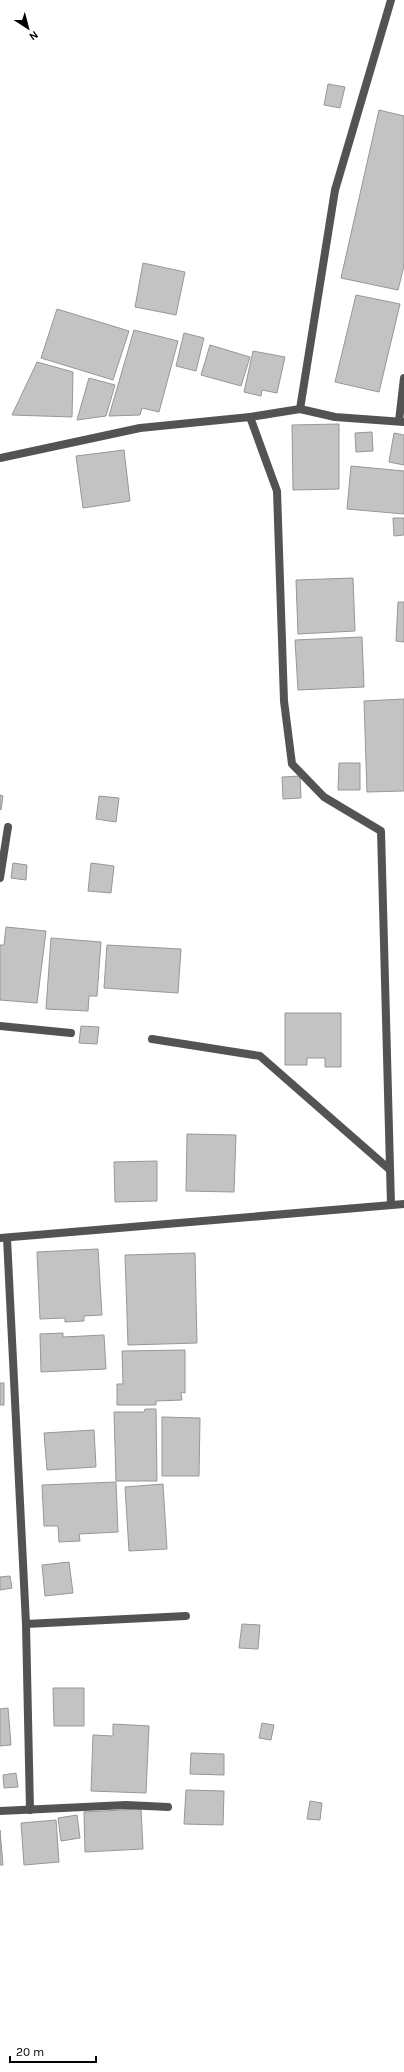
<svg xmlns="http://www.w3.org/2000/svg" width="404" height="2072" font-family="Karla,sans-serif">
<rect width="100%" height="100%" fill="#fff"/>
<g fill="#c3c3c3" stroke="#979797">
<polygon points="328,84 345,87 340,108 324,105"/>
<polygon points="379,110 404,116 404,266 398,290 341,278"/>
<polygon points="143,263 185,272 176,315 135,307"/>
<polygon points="356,295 400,304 379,392 335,382"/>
<polygon points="57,309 129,331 113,380 41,358"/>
<polygon points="134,330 178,341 159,412 142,408 140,415 109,416"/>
<polygon points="184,333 204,338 196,371 176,366"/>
<polygon points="210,345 250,357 241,386 201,375"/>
<polygon points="253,351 285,357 277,393 262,390 261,396 244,392"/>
<polygon points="37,362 73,372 72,417 12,415"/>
<polygon points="89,378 115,385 106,416 77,420"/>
<polygon points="339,424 339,489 293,490 292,425"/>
<polygon points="372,432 373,451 356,452 355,433"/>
<polygon points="394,433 404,435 404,465 389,462"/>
<polygon points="124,450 130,501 83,508 76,456"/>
<polygon points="351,466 404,471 404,514 347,509"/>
<polygon points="393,518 404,518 404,535 394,536"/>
<polygon points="353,578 355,631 298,634 296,580"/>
<polygon points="398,602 404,602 404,642 396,641"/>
<polygon points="362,637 364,687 298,690 295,640"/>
<polygon points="404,699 404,791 367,792 364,701"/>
<polygon points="339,763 360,763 360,790 338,790"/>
<polygon points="300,776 301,798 283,799 282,777"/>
<polygon points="0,795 3,796 1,810 0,809"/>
<polygon points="99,796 119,798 116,822 96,819"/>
<polygon points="13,863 27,865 26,880 11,878"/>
<polygon points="91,863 114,866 111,893 88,891"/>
<polygon points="6,927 46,931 37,1003 0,1000 0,945 4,945"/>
<polygon points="51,938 101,942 97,996 89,996 88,1011 46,1009"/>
<polygon points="107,945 181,949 178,993 104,988"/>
<polygon points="285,1013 341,1013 341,1067 325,1067 325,1058 307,1058 307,1065 285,1065"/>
<polygon points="81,1026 99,1027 97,1044 79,1043"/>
<polygon points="187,1134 236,1135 234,1192 186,1191"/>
<polygon points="157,1161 157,1201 115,1202 114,1162"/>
<polygon points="98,1249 102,1315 84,1316 84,1321 65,1322 65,1318 40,1319 37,1252"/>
<polygon points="195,1253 197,1343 128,1345 125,1255"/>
<polygon points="63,1333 63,1337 104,1335 106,1369 41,1372 40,1334"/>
<polygon points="185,1350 185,1393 181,1392 182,1400 156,1401 156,1405 117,1405 117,1384 123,1384 122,1351"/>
<rect x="0" y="1383" width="4" height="22"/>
<polygon points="145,1409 156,1409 157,1481 116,1481 114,1412 144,1412"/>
<polygon points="162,1417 200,1418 199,1476 162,1476"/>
<polygon points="94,1430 96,1467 47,1470 44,1433"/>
<polygon points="116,1482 118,1532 79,1534 80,1541 59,1542 58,1526 44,1526 42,1485"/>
<polygon points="163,1484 167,1549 129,1551 125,1487"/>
<polygon points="69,1562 73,1593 45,1596 42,1565"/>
<polygon points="10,1576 12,1588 0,1590 0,1577"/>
<polygon points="242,1624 260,1625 258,1649 239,1648"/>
<polygon points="53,1688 84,1688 84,1726 54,1726"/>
<polygon points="8,1708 11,1745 0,1746 0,1709"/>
<polygon points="262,1723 274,1725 271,1740 259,1738"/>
<polygon points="113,1724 149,1726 146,1793 91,1791 93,1735 113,1736"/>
<polygon points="191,1753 224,1754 224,1775 190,1774"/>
<polygon points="16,1773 18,1787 4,1788 3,1775"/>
<polygon points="186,1790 224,1791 223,1825 184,1824"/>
<polygon points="310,1801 322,1803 320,1820 307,1819"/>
<polygon points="141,1809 143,1849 85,1852 84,1812"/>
<polygon points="77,1815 80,1838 61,1841 58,1818"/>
<polygon points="56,1820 59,1862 24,1865 21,1823"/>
<polygon points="0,1830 3,1865 0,1865"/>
</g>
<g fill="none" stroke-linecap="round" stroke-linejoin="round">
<g stroke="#535353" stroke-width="8">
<polyline points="152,1039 260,1056 389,1169"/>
<polyline points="26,1624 186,1616"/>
</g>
<g stroke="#535353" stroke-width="8">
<polyline points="300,409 335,190 391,0"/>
<polyline points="250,417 300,409 335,417 404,422"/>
<polyline points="399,421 404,378"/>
<polyline points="0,458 140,428 250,417 277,491 284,701 292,764 324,797 381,831 391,1205"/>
<polyline points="0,878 8,827"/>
<polyline points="0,1026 71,1033"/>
<polyline points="0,1238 404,1204"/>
<polyline points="7,1238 26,1624 30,1810"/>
<polyline points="0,1811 126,1805 168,1807"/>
</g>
</g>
<g transform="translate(28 28) rotate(144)" stroke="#ffffff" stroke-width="3" paint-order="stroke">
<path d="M0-3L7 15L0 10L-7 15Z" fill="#000000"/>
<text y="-6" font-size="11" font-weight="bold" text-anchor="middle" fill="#000000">N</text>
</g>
<path d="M10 2056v6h86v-6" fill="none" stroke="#000000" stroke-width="2"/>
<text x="16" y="2056" font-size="12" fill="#000000" stroke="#ffffff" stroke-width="3" paint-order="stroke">20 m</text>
</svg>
